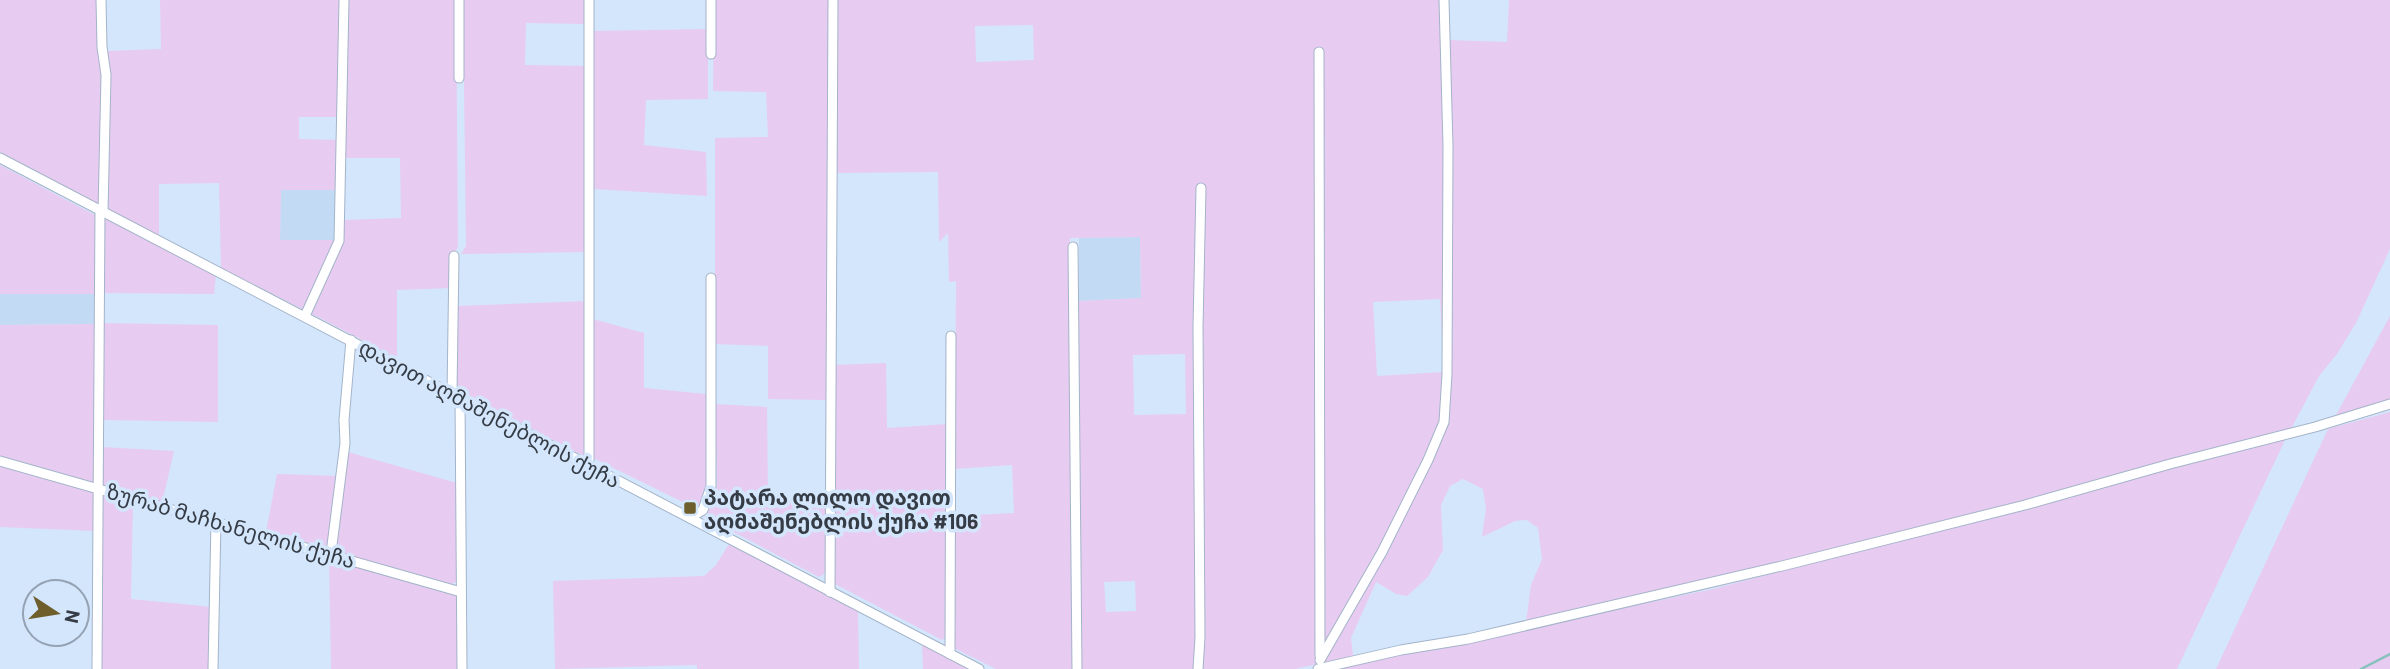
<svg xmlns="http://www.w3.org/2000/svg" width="2390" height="669" font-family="Barlow,'Noto Sans Georgian',sans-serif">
<rect width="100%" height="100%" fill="#d4e6fc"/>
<g fill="#c3daf5">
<polygon points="281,189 337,190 336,240 280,240"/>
<polygon points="1140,237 1141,298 1079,301 1079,238"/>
<polygon points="0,294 95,294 94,324 0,325"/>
</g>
<g fill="#e8cbf0" fill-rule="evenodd">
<polygon points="0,0 97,0 98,52 102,76 102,207 0,152"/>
<polygon points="160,0 340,0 339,117 299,117 299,139 338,140 337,190 281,190 280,240 336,240 304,310 221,268 219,183 159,184 159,237 108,211 109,73 106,51 161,49"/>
<polygon points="348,0 456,0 458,246 452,259 451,288 397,290 397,358 310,313 343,220 401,218 400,158 343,158"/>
<polygon points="463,0 586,0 586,24 526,23 525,65 587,66 587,252 461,254 466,246"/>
<polygon points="714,0 829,0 826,400 768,399 768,346 715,344 715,138 768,137 766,92 713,91"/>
<path d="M 837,0 L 1449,0 L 1448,40 L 1507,42 L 1509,0 L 2390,0 L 2390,249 L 2356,323 L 2337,354 L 2319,376 L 2291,429 C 2037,499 1783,566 1526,622 L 1531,585 L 1542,559 L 1538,528 L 1527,520 L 1515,521 L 1482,537 L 1486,509 L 1483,489 L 1463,479 L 1450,486 L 1441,505 L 1443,550 L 1428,577 L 1407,596 L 1396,594 L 1376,582 L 1351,638 L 1353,656 L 1295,669 L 1080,669 L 1079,301 L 1141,298 L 1140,237 L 1070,238 L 1073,669 L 996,669 L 954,648 L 954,516 L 1014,513 L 1012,465 L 955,469 L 956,281 L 949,282 L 948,233 L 939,242 L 938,172 L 836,173 ZM 1033,25 L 1034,60 L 976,62 L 975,26 ZM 1440,299 L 1444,372 L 1377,376 L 1373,302 ZM 1185,354 L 1186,414 L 1134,415 L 1133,355 ZM 1135,581 L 1136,611 L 1106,612 L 1104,582 Z"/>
<polygon points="708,29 708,99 646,100 644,145 706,152 707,196 594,189 594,31"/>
<polygon points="0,165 95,215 95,294 0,294"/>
<polygon points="108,219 216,274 214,294 102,293 103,220"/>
<polygon points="587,301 587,458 455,388 456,306"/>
<polygon points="2390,316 2390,401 2335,417"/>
<polygon points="593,319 644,333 644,388 706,394 708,484 697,509 593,458"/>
<polygon points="101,323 218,325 218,422 102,420"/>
<polygon points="94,324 95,483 0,457 0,325"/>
<polygon points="886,363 887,428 948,424 947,636 942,640 835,584 833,365"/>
<polygon points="715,404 767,407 768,497 826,497 826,567 824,574 819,577 703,516 712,501 717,486"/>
<polygon points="2390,412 2390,669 2216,669 2328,429"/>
<polygon points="2286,438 2177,669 1334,669 1713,589 1967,523 2029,509 2134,477"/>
<polygon points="102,447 174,451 162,503 102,486"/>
<polygon points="348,452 457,483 457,581 452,584 338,552 335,548"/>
<polygon points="0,463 95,490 96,531 0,527"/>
<polygon points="277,474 339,476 328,548 266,532"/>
<polygon points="103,492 133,501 131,599 212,607 210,669 101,669"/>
<polygon points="729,544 858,610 859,669 697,669 697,665 555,669 553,581 704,576 716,565"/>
<polygon points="329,556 465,599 466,669 331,669"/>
<polygon points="922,643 972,669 923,669"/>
</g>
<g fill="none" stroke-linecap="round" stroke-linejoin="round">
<polyline stroke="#86c1bd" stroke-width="2.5" points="2361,669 2390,654"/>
<defs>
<g id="minor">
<polyline points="101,0 102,47 106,75 103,212"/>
<polyline points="711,0 711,54"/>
<polyline points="1319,52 1320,656"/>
<polyline points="459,78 459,0"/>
<polyline points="0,158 979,669"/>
<polyline points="1073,247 1077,669"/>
<polyline points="305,316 339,241 344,0"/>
<polyline points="452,394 454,256"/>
<polyline points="460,399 462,669"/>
<polyline points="0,461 461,592"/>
<polyline points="589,465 589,0"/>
<polyline points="690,518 703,510 711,486 711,278"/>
<polyline points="331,553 345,443 344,420 351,340"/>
<polyline points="830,592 833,0"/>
<polyline points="950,654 951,336"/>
<polyline points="1320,660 1382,552 1428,460 1444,422 1447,374 1448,146 1444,0"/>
<polyline points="97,669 100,210"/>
<polyline points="213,669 216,521"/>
<polyline points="1198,669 1200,637 1198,327 1201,188"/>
<polyline points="1318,669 1401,650 1468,639 1782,566 2025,505 2170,464 2315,427 2390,404"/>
</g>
</defs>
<use href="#minor" stroke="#a3b4c9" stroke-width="11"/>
<use href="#minor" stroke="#fff" stroke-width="9"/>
</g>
<rect fill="#6e5e2c" stroke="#d4e6fc" stroke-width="2.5" x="683" y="501" width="14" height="14" rx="3.5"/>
<g text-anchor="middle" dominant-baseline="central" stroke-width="7" stroke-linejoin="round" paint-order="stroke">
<g font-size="21" fill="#353c45" stroke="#d4e6fc">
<text transform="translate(490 413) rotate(28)">დავით აღმაშენებლის ქუჩა</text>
<text transform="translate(231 525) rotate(16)">ზურაბ მაჩხანელის ქუჩა</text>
</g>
<g font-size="21" font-weight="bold" fill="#353c45" stroke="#d4e6fc" text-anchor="start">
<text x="704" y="496">პატარა ლილო დავით<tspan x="704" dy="24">აღმაშენებლის ქუჩა #106</tspan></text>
</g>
</g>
<g transform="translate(56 613) rotate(102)"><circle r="33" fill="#d4e6fc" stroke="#94a2b3" stroke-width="2"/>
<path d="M0-5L12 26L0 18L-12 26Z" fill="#6e5e2c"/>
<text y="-10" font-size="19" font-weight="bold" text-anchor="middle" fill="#353c45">N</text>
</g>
</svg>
